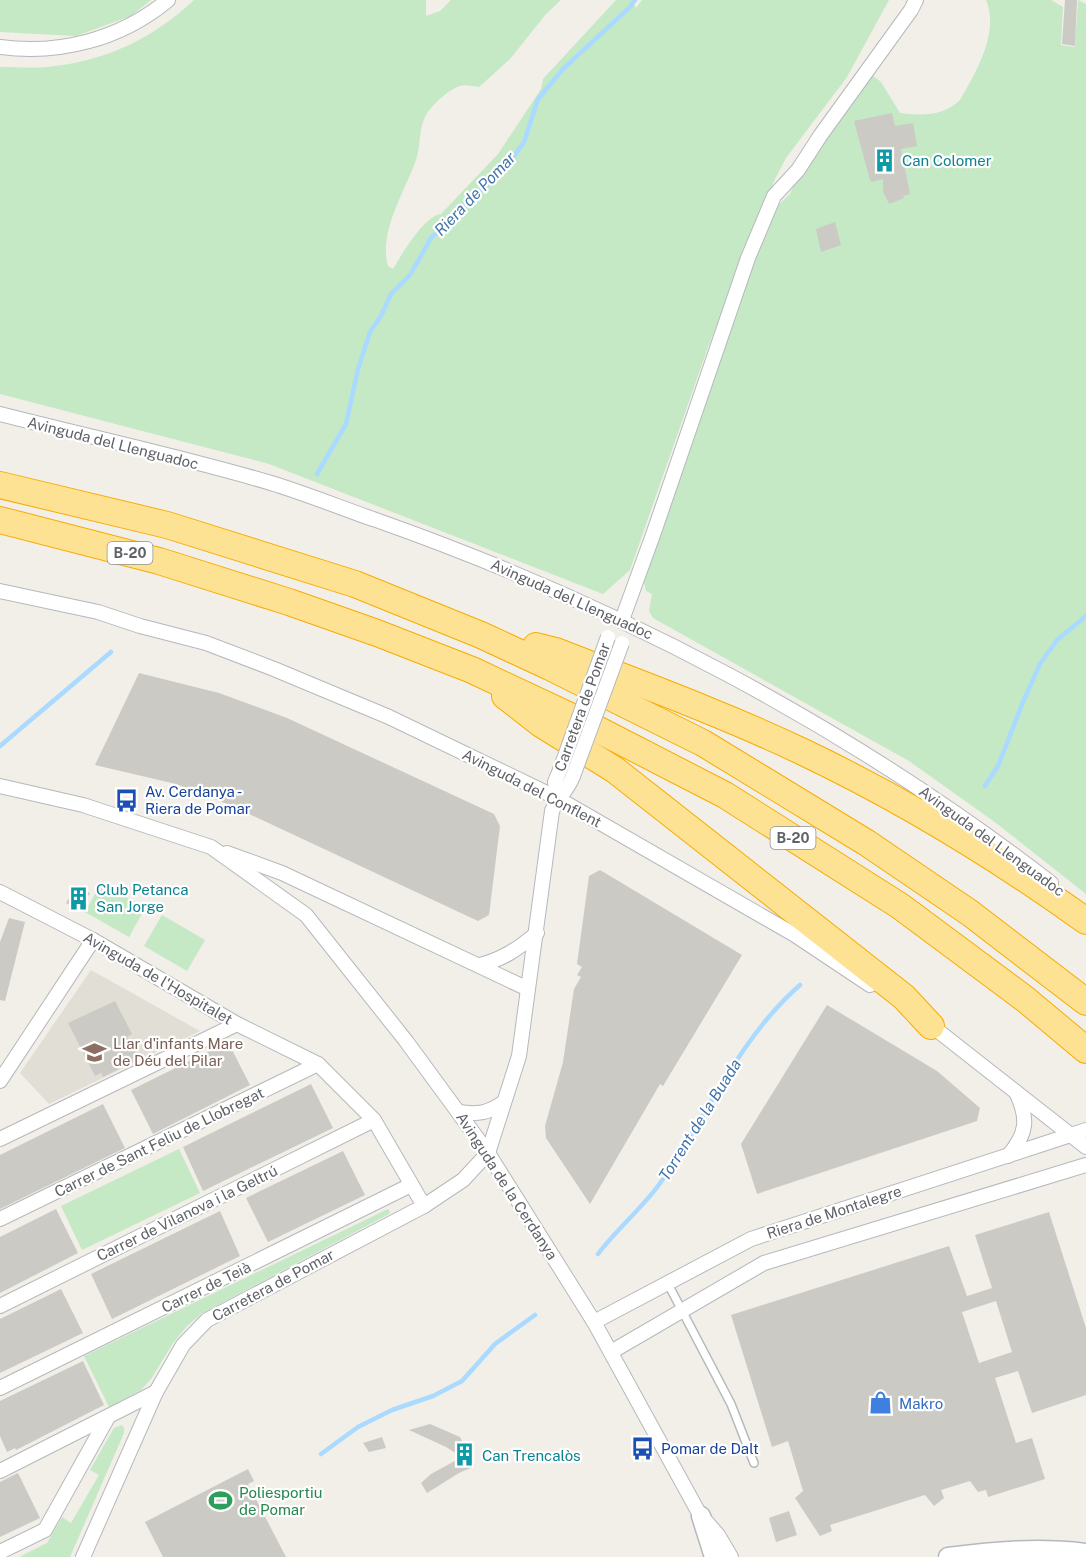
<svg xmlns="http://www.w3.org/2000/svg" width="1086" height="1557" font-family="'Public Sans',sans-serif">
<rect width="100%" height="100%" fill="#f1efe8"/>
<polygon fill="#e1ded6" points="91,970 200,1031 49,1104 20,1073"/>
<g fill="#c5e8c5">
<polygon points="0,0 151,0 131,16 76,36 0,32"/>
<path d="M 194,0 L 426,0 L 426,16 L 440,11 L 451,0 L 561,0 L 546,14 L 510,59 L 479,87 C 473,86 466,84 460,86 C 451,88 438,100 431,108 C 417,124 422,142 416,160 C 405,191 378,233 388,266 L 393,269 C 402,254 424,216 441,214 L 498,154 L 541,89 L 543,79 L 616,0 L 632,0 L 636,8 L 642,0 L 889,0 L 847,77 L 786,158 L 775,179 L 708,347 L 630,570 L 603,594 L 269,464 L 0,394 L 0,67 C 18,67 37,69 55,66 C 108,60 155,37 194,0 Z"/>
<path d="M 986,0 L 1051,0 L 1063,7 L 1061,45 L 1075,47 L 1078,0 L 1086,4 L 1086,894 L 996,823 L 909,761 L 653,618 L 649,611 L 652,594 L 646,591 L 644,582 L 719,357 L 774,209 L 790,194 L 796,179 L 866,76 L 872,75 L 881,82 L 900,113 C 921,116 944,116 960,100 C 976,73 1000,31 986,0 Z"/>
<polygon points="101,883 145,908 129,937 85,912"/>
<polygon points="162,915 205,940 187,971 144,946"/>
<polygon points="179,1149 200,1193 82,1250 61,1206"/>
<polygon points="388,1209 390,1212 389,1214 201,1314 187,1326 173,1343 151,1379 141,1390 109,1407 84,1356"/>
<polygon points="122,1425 124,1428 124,1433 70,1557 19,1557 47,1543 62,1517 71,1523 99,1475 90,1470 114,1428"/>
</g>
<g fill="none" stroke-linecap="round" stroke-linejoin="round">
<g stroke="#aadaff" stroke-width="4.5">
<polyline points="317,474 346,424 358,369 370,332 381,316 391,294 410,275 431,238 505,168 524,142 538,99 563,69 629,8 635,0"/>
<polyline points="0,746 111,652"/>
<polyline points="985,786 998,766 1023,702 1040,664 1057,640 1086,616"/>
<path d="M 598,1254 C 616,1230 640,1210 658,1186 C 706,1119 738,1039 800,985"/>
<polyline points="321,1454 358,1427 392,1410 433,1396 462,1381 495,1344 535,1315"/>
</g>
</g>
<g fill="#cccac5" fill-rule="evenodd">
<polygon points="1065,0 1077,0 1075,46 1062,44"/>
<polygon points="892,113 895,126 913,123 917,146 901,149 910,194 903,196 904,198 889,204 883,191 883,179 872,182 870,180 854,121"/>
<polygon points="835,222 841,245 821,252 816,229"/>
<polygon points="139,673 219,693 287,718 494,814 500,826 489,915 478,921 232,806 176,784 95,765"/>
<polygon points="600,870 742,955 663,1086 660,1084 590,1204 546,1138 545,1126 563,1062 574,989 581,977 577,975 582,967 577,964 589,876"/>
<polygon points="76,885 90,893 80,911 66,903"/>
<polygon points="9,918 25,922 5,1001 0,1000 0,942"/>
<polygon points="115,1001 132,1034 127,1037 139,1059 103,1077 101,1073 95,1076 68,1023"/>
<polygon points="827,1005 937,1071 980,1108 977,1121 757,1194 741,1144"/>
<polygon points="228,1042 250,1085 153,1134 131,1090"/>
<polygon points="311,1084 333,1128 203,1191 183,1147"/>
<polygon points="103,1104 125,1148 0,1209 0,1155"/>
<polygon points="343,1151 365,1195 268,1242 246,1198"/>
<polygon points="56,1209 78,1253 0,1293 0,1237"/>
<polygon points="220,1211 240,1256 112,1319 91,1274"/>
<path d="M 1049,1212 L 1086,1328 L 1086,1395 L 1032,1413 L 1018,1371 L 995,1378 L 1016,1443 L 1032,1438 L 1045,1479 L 988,1497 L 986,1490 L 978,1492 L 970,1481 L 941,1490 L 944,1498 L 934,1506 L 925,1495 L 830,1525 L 832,1531 L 820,1536 L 795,1498 L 803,1491 L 788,1441 L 772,1447 L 731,1315 L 949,1246 L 967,1296 L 992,1288 L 975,1235 ZM 996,1301 L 1012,1352 L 979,1363 L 962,1312 Z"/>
<polygon points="61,1289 83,1333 0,1373 0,1319"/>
<polygon points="83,1361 104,1405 16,1450 15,1448 7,1452 0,1436 0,1401"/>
<polygon points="430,1424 460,1437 475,1466 459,1473 427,1493 421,1483 431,1474 462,1457 446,1447 409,1430"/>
<polygon points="382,1437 386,1448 369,1452 363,1443"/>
<polygon points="248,1469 254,1481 248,1484 286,1557 163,1557 145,1522"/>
<polygon points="18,1473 40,1518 0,1537 0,1482"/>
<polygon points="789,1511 797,1535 776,1542 769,1518"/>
</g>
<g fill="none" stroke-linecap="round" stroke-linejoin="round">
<defs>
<polyline id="service" points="667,1282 731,1404 754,1463"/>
<g id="minor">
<path d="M 0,47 C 60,55 121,39 168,0"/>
<path d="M 0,414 C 90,437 183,457 271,483 C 307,494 341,508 376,520 C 617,605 848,726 1051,883"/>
<polyline points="0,591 98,612 140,626 206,643 274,669 389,717 557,798 795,935 870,985"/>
<polyline points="622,620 654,532 748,258 774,196 798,170 820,136 911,10 916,0"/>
<polyline points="0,786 83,805 211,847 306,915 406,1041 488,1153 594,1322 705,1524"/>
<polyline points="557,798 555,782 560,770"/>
<polyline points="227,853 282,873 528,989"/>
<polyline points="0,892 93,940 237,1024 318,1064 374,1120 424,1206"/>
<path d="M 480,965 C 503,959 518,949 537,933"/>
<polyline points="928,1023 1086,1147"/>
<polyline points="0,1081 93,940"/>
<path d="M 459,1112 C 477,1115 489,1113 504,1102"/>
<polyline points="0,1139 237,1024"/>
<path d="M 1008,1156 C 1027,1134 1029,1119 1016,1092"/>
<polyline points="0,1219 318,1064"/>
<polyline points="0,1306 374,1120"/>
<polyline points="594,1322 751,1239 1086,1130"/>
<polyline points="611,1352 764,1263 1086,1165"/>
<polyline points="0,1388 411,1185"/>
<polyline points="0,1471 156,1392"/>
<polyline points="704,1519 718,1535 731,1557"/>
<polyline points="0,1552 45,1530 108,1417"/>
<path d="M 83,1557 L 156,1392 L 183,1345 L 207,1320 L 424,1206 L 463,1180 L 488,1153 L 519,1056 L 552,811 C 558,797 568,790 573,776"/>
</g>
<g id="tertiary">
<polyline points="701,1516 714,1557"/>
<path d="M 948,1557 C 994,1551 1039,1547 1086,1553"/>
</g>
<g id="motorway">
<polyline points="0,485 167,525 355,584 481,635 550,667 703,743 867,843 970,913 1086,1002"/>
<polyline points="0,520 159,561 289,602 377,633 472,670 589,725 725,795 900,906 1025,999 1086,1050"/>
<path d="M 536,646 L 556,651 C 638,683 721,713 801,751 C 900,798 997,857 1086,921"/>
<polyline points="505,696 541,724 615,770 904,997 931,1026"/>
</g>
</defs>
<use href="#service" stroke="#b5b8bc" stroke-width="10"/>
<use href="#minor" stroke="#b5b8bc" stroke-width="16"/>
<use href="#tertiary" stroke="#b5b8bc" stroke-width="21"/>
<use href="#motorway" stroke="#f9ab00" stroke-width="28"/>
<use href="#service" stroke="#fff" stroke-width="7"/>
<use href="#minor" stroke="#fff" stroke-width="14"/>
<use href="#tertiary" stroke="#fff" stroke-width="18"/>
<use href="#motorway" stroke="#fde293" stroke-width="26"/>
<defs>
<g id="minor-bridge">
<polyline points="560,770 608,637"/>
<polyline points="573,776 622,643"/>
</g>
</defs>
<use href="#minor-bridge" stroke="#b5b8bc" stroke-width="16" stroke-linecap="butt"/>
<use href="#minor-bridge" stroke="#fff" stroke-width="14"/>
</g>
<defs>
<symbol id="building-bare" viewBox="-9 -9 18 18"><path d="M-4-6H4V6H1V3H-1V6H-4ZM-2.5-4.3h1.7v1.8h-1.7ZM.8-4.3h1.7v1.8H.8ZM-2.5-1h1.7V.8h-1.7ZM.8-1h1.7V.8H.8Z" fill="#0f9aa8" stroke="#fff" stroke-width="2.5" paint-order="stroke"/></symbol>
<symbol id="bus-bare" viewBox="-9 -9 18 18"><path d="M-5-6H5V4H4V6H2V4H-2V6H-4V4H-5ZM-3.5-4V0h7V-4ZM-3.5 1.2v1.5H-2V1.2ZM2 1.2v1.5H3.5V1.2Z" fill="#1a4fb4" stroke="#fff" stroke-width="2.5" paint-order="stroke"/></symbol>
<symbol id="school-bare" viewBox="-9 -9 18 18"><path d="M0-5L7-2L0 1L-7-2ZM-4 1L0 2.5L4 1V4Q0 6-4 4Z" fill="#8d6e63" stroke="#fff" stroke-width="2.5" paint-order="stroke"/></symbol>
<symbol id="shop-bare" viewBox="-9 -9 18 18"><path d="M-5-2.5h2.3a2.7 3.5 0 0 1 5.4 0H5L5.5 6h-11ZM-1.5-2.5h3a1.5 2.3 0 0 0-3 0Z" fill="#3f7fe0" stroke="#fff" stroke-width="2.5" paint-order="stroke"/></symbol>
<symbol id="stadium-bare" viewBox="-9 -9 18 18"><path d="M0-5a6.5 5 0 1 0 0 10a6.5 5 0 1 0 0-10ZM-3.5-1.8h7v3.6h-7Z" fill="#2e9e5b" stroke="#fff" stroke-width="2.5" paint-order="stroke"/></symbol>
</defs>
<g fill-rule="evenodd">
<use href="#building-bare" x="868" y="144" width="33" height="33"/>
<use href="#bus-bare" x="110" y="784" width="33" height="33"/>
<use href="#building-bare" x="62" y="882" width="33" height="33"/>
<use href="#school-bare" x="78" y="1036" width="33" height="33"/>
<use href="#shop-bare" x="864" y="1386" width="33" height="33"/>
<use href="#bus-bare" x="626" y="1432" width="33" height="33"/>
<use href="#building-bare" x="448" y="1438" width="33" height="33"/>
<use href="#stadium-bare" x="204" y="1484" width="33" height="33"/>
</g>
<g text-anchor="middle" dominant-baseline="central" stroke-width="4.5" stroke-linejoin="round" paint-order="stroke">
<g fill="#fff" stroke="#8f9295" stroke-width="1.5">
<rect x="107.5" y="542" width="45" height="22" rx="4.5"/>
<rect x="770.5" y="827" width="45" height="22" rx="4.5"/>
</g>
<g font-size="14" font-weight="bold" fill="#5f6368">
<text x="130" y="553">B-20</text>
<text x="793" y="838">B-20</text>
</g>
<g font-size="15" fill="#0d838f" stroke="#fff" text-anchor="start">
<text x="902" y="160">Can Colomer</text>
<text x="96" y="889">Club Petanca<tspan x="96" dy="17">San Jorge</tspan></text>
<text x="482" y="1455">Can Trencalòs</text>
</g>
<g font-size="15" fill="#5f6368" stroke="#fff">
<text transform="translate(113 443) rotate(14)">Avinguda del Llenguadoc</text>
<text transform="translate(572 599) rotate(24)">Avinguda del Llenguadoc</text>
<text transform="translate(582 707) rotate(-70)">Carretera de Pomar</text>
<text transform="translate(532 788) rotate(27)">Avinguda del Conflent</text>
<text transform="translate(992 841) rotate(36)">Avinguda del Llenguadoc</text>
<text transform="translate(158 978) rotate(30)">Avinguda de l'Hospitalet</text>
<text transform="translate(159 1142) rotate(-26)">Carrer de Sant Feliu de Llobregat</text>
<text transform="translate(507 1186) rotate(57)">Avinguda de la Cerdanya</text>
<text transform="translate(834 1212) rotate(-18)">Riera de Montalegre</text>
<text transform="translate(187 1213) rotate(-26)">Carrer de Vilanova i la Geltrú</text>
<text transform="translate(273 1285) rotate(-28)">Carretera de Pomar</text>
<text transform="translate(206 1287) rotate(-26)">Carrer de Teià</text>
</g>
<g font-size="15" fill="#164399" stroke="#fff" text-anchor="start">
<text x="145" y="791">Av. Cerdanya -<tspan x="145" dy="17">Riera de Pomar</tspan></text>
<text x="661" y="1448">Pomar de Dalt</text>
</g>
<g font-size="15" fill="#785e54" stroke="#fff" text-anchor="start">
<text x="113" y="1043">Llar d'infants Mare<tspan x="113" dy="17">de Déu del Pilar</tspan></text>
</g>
<g font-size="15" fill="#366cbe" stroke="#fff" text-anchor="start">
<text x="899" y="1403">Makro</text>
</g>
<g font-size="15" fill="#27864d" stroke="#fff" text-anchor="start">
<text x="239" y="1492">Poliesportiu<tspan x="239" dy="17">de Pomar</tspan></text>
</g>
<g font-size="16" font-style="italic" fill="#4174aa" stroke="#fff">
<text transform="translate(475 194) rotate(-46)">Riera de Pomar</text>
<text transform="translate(700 1120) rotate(-58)">Torrent de la Buada</text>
</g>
</g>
</svg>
